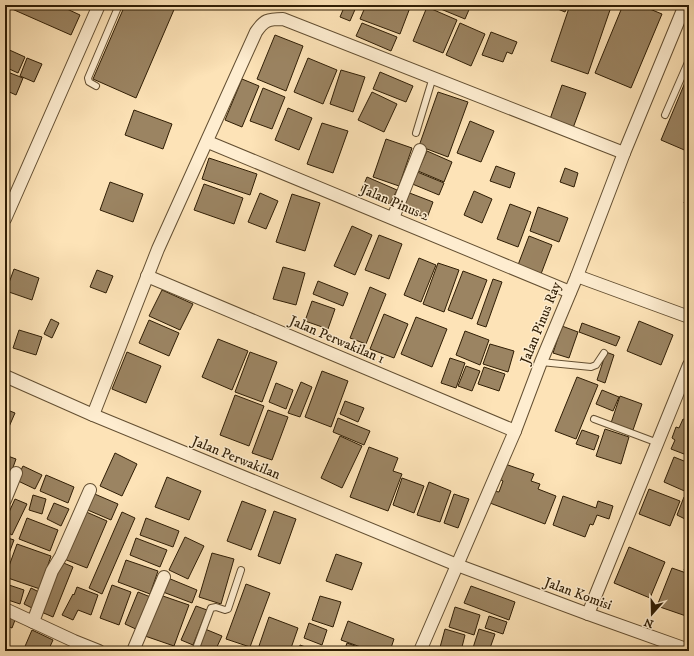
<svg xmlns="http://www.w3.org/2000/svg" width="694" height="656" font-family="'IM FELL DW Pica',serif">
<rect width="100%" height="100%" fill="#fde3b7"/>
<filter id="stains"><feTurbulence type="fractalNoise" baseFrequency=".005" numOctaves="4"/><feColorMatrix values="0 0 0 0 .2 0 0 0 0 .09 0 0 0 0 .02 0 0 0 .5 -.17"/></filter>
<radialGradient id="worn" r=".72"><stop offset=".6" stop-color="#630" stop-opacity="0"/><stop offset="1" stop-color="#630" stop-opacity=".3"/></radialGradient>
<g fill="#9b8462" stroke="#301e05">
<polygon points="13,5 69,5 67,9 80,15 71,35 12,9"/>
<polygon points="125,5 176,5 136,98 93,79"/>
<polygon points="345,5 357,5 350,21 340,17"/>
<polygon points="366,5 411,5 400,34 360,19"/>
<polygon points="431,5 471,5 465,19"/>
<polygon points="548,5 568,5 565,12"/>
<polygon points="570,5 605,5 611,7 588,74 551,61"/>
<polygon points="623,5 640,5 662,14 631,88 595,73"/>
<polygon points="427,7 457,20 443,53 413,41"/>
<polygon points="362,23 397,37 391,51 356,36"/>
<polygon points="460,23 485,34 471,66 446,55"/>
<polygon points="491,32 517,42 512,54 507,52 503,62 482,55"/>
<polygon points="275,35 303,46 286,91 257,79"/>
<polygon points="5,48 25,57 18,73 5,67"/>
<polygon points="27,58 42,64 34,82 20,76"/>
<polygon points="308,58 337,70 323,104 294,92"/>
<polygon points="341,70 365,77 353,112 330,104"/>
<polygon points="5,71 23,78 16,95 5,90"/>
<polygon points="380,72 413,86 406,102 373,89"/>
<polygon points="689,73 689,152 661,140"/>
<polygon points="242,79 259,86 242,127 225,120"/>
<polygon points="562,85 586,93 573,128 550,119"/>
<polygon points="263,88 285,97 272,129 250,121"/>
<polygon points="372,92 397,104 384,132 358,120"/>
<polygon points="438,92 468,102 448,157 419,146"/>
<polygon points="288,108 312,118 299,150 275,140"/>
<polygon points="134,110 172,124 163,149 125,135"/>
<polygon points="470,121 494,131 481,162 457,153"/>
<polygon points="322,123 348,131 333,173 307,164"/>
<polygon points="386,139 412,148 399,186 373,177"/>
<polygon points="427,151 452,162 444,182 418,171"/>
<polygon points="209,158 257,174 250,195 202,179"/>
<polygon points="496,166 515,173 510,188 490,181"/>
<polygon points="565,168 578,173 574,187 560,182"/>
<polygon points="415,171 444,183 439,195 410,183"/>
<polygon points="367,177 397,190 390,204 361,191"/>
<polygon points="110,182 143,194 133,222 100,210"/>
<polygon points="204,184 243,198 234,224 194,210"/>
<polygon points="689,190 689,205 684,203"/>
<polygon points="474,191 492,199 482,223 464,215"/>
<polygon points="407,192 433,202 427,218 400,209"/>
<polygon points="260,193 278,201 266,229 248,222"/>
<polygon points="292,194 320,203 305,251 276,242"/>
<polygon points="510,204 531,212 518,247 497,239"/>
<polygon points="538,207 568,218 559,242 530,231"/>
<polygon points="352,226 372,235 355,275 334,266"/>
<polygon points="379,235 402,244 389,279 365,270"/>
<polygon points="529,236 552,245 541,274 518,265"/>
<polygon points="419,258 436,265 421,302 404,295"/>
<polygon points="438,263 459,270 444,312 423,304"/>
<polygon points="283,267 305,273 296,305 273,299"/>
<polygon points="14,269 39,278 32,300 6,291"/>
<polygon points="97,270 113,276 106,293 90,287"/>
<polygon points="463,271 487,280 472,319 448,310"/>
<polygon points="493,279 502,282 486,327 477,324"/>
<polygon points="318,281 348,293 343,306 313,294"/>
<polygon points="370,287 386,294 366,344 350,338"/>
<polygon points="162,290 193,304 180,330 149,316"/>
<polygon points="312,301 335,309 328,329 305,321"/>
<polygon points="384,314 408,324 394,358 370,349"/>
<polygon points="416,317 447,329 432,367 401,354"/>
<polygon points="51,319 59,323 52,338 44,334"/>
<polygon points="149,320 179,333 169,356 139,343"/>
<polygon points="639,321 673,335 661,365 627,351"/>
<polygon points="582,323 620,337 616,346 579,332"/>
<polygon points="562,326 578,332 569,358 553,353"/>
<polygon points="19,330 42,337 36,355 13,348"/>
<polygon points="465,331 489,340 480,365 456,355"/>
<polygon points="218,339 248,351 232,390 202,377"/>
<polygon points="490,344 514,351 508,372 483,364"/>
<polygon points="127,352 161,366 146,403 112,389"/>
<polygon points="250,352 277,362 262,402 235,392"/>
<polygon points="606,352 614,355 605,383 597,380"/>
<polygon points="450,358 465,363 456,388 441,383"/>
<polygon points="466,366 480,371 472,391 458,386"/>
<polygon points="484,367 505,374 499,391 478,384"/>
<polygon points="322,371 348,381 331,427 305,417"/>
<polygon points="577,377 598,385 576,439 555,431"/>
<polygon points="301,382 312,387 300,417 288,413"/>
<polygon points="276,383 293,390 286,409 269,402"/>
<polygon points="602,390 619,397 613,411 596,404"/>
<polygon points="235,395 264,406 249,446 220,435"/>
<polygon points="620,396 642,404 633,430 611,423"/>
<polygon points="345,401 364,408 358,422 340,414"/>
<polygon points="5,409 15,413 5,436"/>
<polygon points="268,410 288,417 272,460 252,453"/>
<polygon points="338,418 370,431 364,445 333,432"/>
<polygon points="683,419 689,421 689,452 686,450 684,454 671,449 675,440 672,438 676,427 679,428"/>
<polygon points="605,429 629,437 621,464 596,456"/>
<polygon points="582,430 599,436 594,450 576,444"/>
<polygon points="340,436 362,446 342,488 321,478"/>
<polygon points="369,447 398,458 393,471 402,474 388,511 350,497"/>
<polygon points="115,453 137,464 122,496 100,486"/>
<polygon points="5,455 16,459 5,490"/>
<polygon points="674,457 689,463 689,493 664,482"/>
<polygon points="505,464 534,474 531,481 540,484 538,489 556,496 545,524 490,503 494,491 499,492 503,481 499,479"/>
<polygon points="23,466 42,475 35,489 16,480"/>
<polygon points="46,475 74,487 68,503 40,491"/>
<polygon points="167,477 201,491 189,520 155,507"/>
<polygon points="402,478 424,486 414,513 393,505"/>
<polygon points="429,482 451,491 440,522 417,515"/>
<polygon points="649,489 680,501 670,526 639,514"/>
<polygon points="90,492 118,504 111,520 83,508"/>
<polygon points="454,494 469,499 458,528 444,523"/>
<polygon points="33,495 46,499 42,514 29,510"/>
<polygon points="563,496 596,508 598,501 613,506 609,519 597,515 593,525 590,524 585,537 553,525"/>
<polygon points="684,497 689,498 689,514 687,520 677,515"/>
<polygon points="15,499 27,504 12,535 5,531 5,521"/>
<polygon points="242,501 266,510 251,550 227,541"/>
<polygon points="54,503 69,509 61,526 47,519"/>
<polygon points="84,511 107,521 87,568 64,559"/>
<polygon points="274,511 296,519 280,564 258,556"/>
<polygon points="122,512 135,518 102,594 89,588"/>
<polygon points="27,518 58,530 50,551 19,539"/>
<polygon points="146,518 179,531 173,547 140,535"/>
<polygon points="5,537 14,540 5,564"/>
<polygon points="185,537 204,546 188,579 169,570"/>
<polygon points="136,538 167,550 160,567 130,555"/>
<polygon points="17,544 51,556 40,589 5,577"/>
<polygon points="629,547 665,562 650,598 614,583"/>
<polygon points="212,553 234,559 221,604 199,597"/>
<polygon points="336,554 362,563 352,590 326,581"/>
<polygon points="689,558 689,572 684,570"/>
<polygon points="126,560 158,571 150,594 118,582"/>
<polygon points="59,561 73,567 53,617 39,611"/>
<polygon points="672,568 689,574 689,617 657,606"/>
<polygon points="168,578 197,590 192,603 163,592"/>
<polygon points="246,584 270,593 250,647 226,639"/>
<polygon points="9,585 24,590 20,604 5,599"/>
<polygon points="112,585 131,592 119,625 100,618"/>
<polygon points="471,586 515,602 509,620 464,603"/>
<polygon points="77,587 98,595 91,615 78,610 73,620 62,615 73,594 74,595"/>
<polygon points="31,588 41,593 34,609 24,604"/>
<polygon points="138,592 153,598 140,631 125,624"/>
<polygon points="160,595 189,605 174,646 145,636"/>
<polygon points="320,596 341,602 333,627 312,620"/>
<polygon points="196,606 207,610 193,645 181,640"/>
<polygon points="455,607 480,615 474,635 449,627"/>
<polygon points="5,616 15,620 12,628 5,625"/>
<polygon points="489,616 507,622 503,634 485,628"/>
<polygon points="269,617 298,628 290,651 273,651 259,646"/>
<polygon points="348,621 394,639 390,651 372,651 341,640"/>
<polygon points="309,623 327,630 322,645 304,638"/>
<polygon points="205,629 222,636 215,651 204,651 198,649"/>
<polygon points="445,629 465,635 461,651 439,651"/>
<polygon points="479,629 495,634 489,651 472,651"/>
<polygon points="32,630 53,640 48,651 23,651"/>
<polygon points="347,643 369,651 344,651"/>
<polygon points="300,645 316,651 298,651"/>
</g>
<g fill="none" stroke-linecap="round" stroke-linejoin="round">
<defs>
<g id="lane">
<polyline points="96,86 89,82 88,78 119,5"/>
<polyline points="665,115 689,60"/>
<polyline points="416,133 433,77"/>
<polyline points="541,362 591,367 596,365 604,353"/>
<polyline points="594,419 658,443"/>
<polyline points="195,651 211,608 216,607 225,610 228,609 241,570"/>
</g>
<g id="street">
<polyline points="208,142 570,292"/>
<polyline points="393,218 420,150"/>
<polyline points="5,219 99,5"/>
<polyline points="147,276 515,431"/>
<polyline points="577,276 689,317"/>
<polyline points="5,376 93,415 457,565 588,614 689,650"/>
<path d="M 93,415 L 158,249 L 256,32 C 264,20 268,19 283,19 L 624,153"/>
<polyline points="5,500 16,473"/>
<polyline points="5,609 74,641 99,651"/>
<polyline points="588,614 689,365"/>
<polyline points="33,622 52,571 61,556 90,490"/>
<polyline points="133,651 164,577"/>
<polyline points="420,651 515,431 541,362 577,276 624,153 685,5"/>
</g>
</defs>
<use href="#lane" stroke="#634f32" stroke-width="8"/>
<use href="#street" stroke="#634f32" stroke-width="14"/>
<use href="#lane" stroke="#feedd0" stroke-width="6"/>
<use href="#street" stroke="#feedd0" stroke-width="12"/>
</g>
<g text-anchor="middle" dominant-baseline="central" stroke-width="3" stroke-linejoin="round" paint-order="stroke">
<g font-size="14" fill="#301e05" stroke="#feedd0">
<text transform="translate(395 203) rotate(23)">Jalan Pinus 2</text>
<text transform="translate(541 323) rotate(-68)">Jalan Pinus Ray</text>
<text transform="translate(337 340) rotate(23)">Jalan Perwakilan 1</text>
<text transform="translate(236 458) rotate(22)">Jalan Perwakilan</text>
<text transform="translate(578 594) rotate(20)">Jalan Komisi</text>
</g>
</g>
<rect width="694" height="656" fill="none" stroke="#fde3b7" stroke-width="20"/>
<rect x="6" y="6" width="682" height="644" fill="none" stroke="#301e05" stroke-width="2"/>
<rect x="10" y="10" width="674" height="636" fill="none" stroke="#301e05"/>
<g transform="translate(652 614) rotate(200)" stroke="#feedd0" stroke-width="3" paint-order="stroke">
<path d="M0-3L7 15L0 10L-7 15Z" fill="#301e05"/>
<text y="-6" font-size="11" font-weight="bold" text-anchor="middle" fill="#301e05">N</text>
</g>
<rect width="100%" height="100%" filter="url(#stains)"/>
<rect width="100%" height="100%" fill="url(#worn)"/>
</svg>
